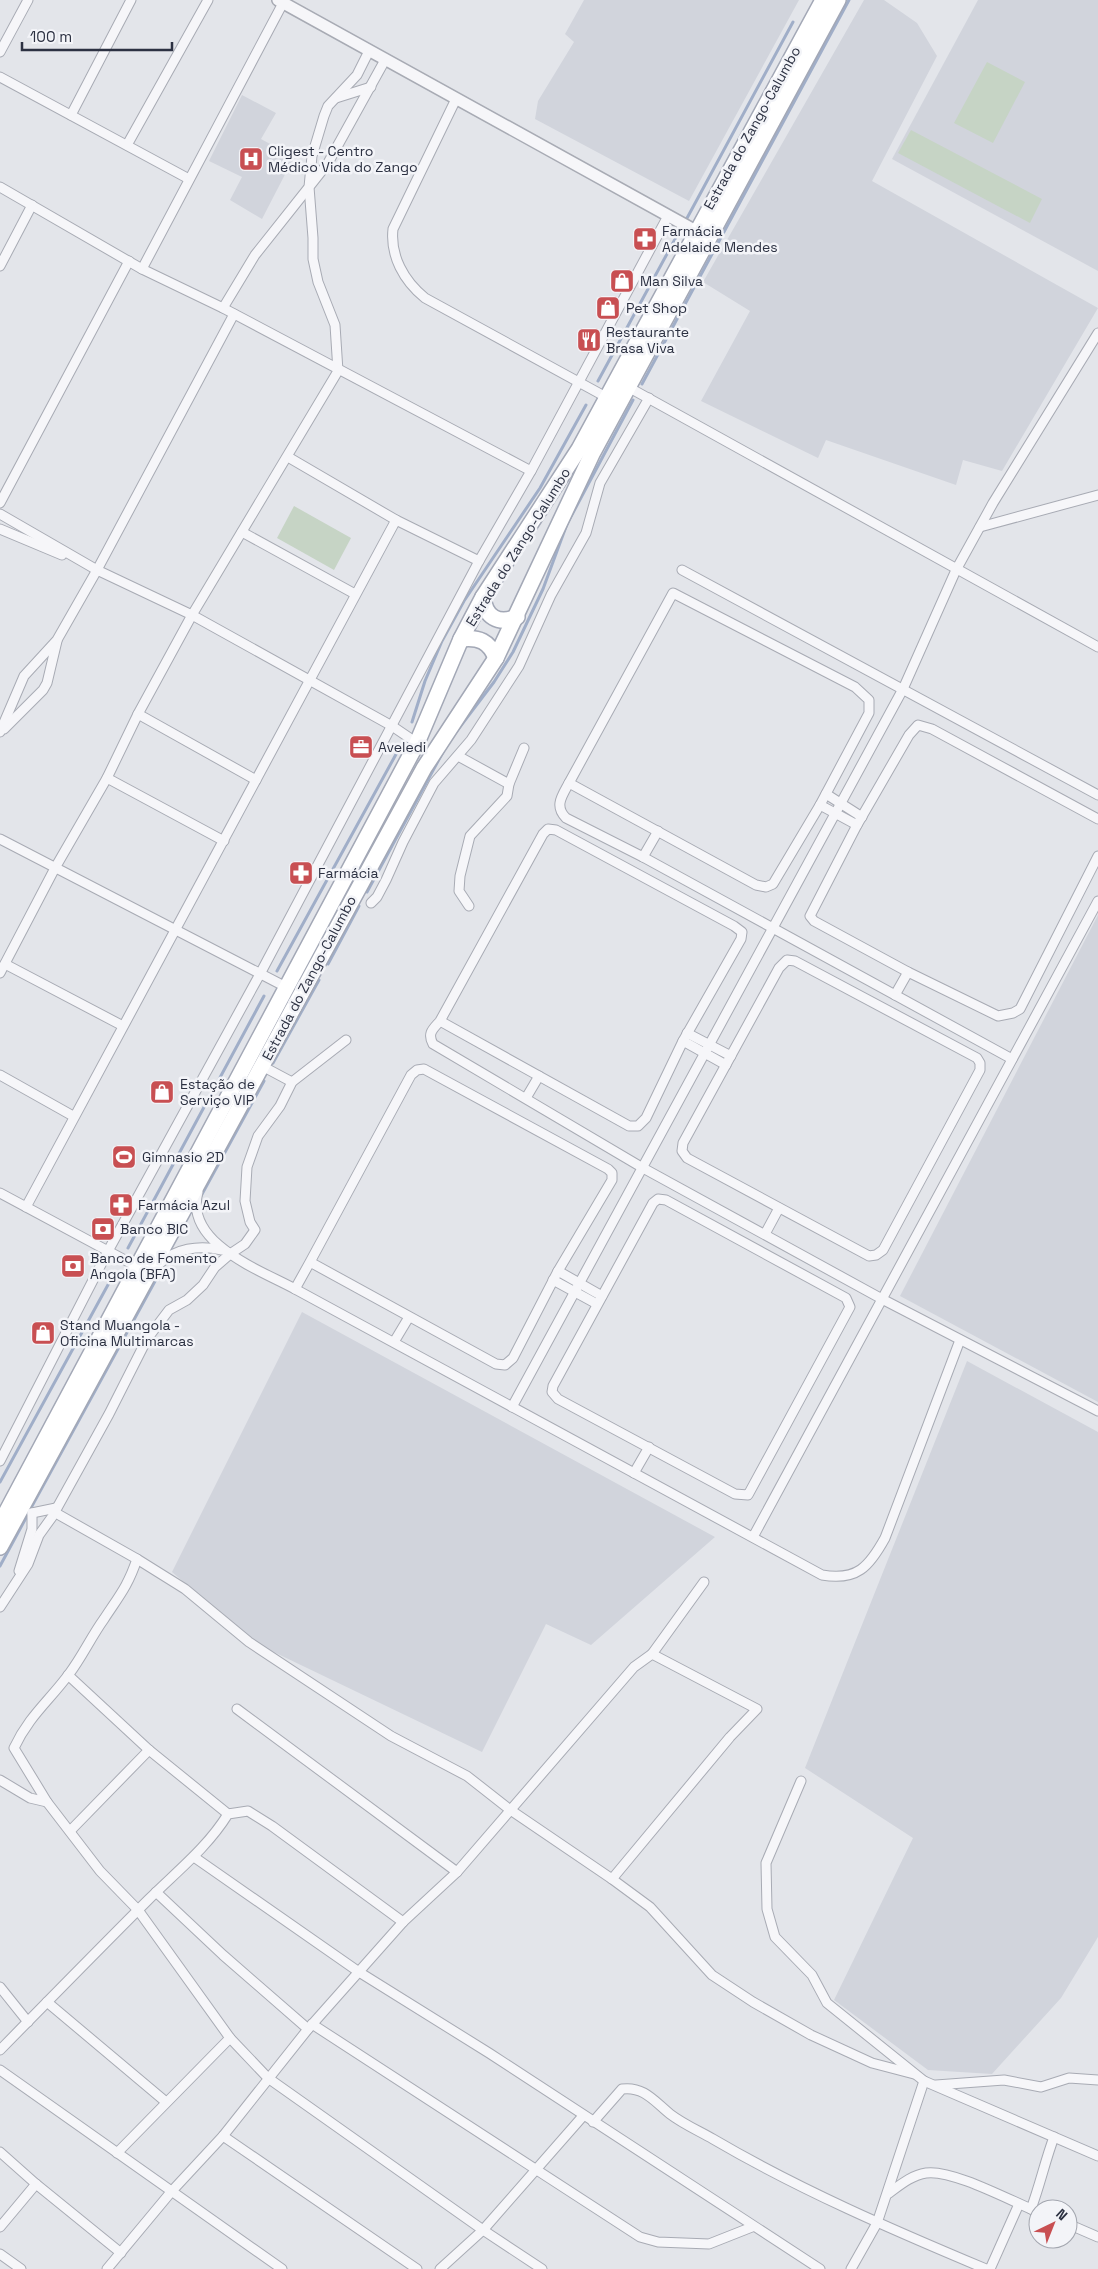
<svg xmlns="http://www.w3.org/2000/svg" width="1098" height="2269" font-family="'Space Grotesk',sans-serif">
<rect width="100%" height="100%" fill="#e3e5ea"/>
<g fill="#d1d4dc">
<polygon points="584,0 799,0 689,201 535,119 538,101 574,42 565,34"/>
<polygon points="864,0 884,0 917,23 937,56 872,181 1098,308 1002,471 963,460 956,485 826,440 818,458 701,401 750,311 703,282"/>
<polygon points="978,0 1098,0 1098,271 892,159"/>
<polygon points="242,95 276,113 261,139 294,157 262,219 230,200 242,177 209,161"/>
<polygon points="1098,915 1098,1402 900,1296"/>
<polygon points="302,1312 715,1537 591,1645 546,1624 482,1752 255,1643 172,1572"/>
<polygon points="967,1361 1098,1432 1098,1937 1061,1998 992,2074 928,2070 834,2000 913,1838 805,1768"/>
</g>
<g fill="#c6d4c5">
<polygon points="987,62 1025,82 993,143 954,123"/>
<polygon points="911,130 1042,199 1030,223 898,153"/>
<polygon points="294,506 351,538 334,570 277,538"/>
</g>
<g fill="none" stroke-linecap="round" stroke-linejoin="round">
<g stroke="#a0aec8" stroke-width="3">
<polyline points="686,220 793,22"/>
<polyline points="598,381 680,230"/>
<polyline points="642,384 849,0"/>
<polyline points="412,722 425,681 442,641 464,601 540,488 586,405"/>
<polyline points="456,732 494,682 513,652 543,589 567,524 633,400"/>
<polyline points="367,892 443,752"/>
<polyline points="328,964 359,906"/>
<polyline points="277,971 400,747"/>
<polyline points="273,1063 319,980"/>
<polyline points="201,1196 264,1081"/>
<polyline points="128,1248 264,996"/>
<polyline points="0,1482 115,1272"/>
<polyline points="32,1506 165,1263"/>
<polyline points="0,1566 27,1516"/>
</g>
<defs>
<g id="minor">
<polyline points="0,52 28,0"/>
<polyline points="0,77 189,179"/>
<polyline points="336,98 371,87"/>
<path d="M 456,99 L 393,229 C 390,256 404,281 425,298 L 606,397"/>
<polyline points="71,115 131,0"/>
<polyline points="127,145 208,0"/>
<polyline points="0,187 142,269 223,308 531,471"/>
<polyline points="0,266 32,205"/>
<polyline points="142,269 283,3"/>
<polyline points="223,308 255,255 309,187 312,156 324,116 328,106 357,75 369,51"/>
<polyline points="628,387 1098,647"/>
<polyline points="288,457 396,520 479,561"/>
<polyline points="0,503 129,261"/>
<polyline points="0,514 97,570 192,615 392,726 417,743"/>
<polyline points="980,527 1098,495"/>
<polyline points="0,529 62,555"/>
<polyline points="242,532 355,594"/>
<polyline points="682,570 1098,795"/>
<polygon points="673,593 855,687 869,700 869,713 820,805 773,884 766,887 756,885 569,783"/>
<polyline points="138,714 256,780"/>
<polyline points="4,729 43,690 47,683 57,641"/>
<polyline points="0,732 24,676 57,640 97,570 234,314"/>
<polyline points="458,756 509,784"/>
<polyline points="107,778 224,841"/>
<path d="M 569,783 C 562,796 554,806 566,818 L 643,857 L 1012,1059"/>
<polyline points="826,794 862,817"/>
<polyline points="820,805 857,825"/>
<polyline points="1098,819 932,729 918,725 909,735 857,825 810,916 814,921 908,972 998,1016 1013,1013 1020,1009 1098,856"/>
<polyline points="0,839 286,987"/>
<polyline points="643,857 658,831"/>
<polyline points="371,903 377,897 386,880 403,842 434,783 471,740 519,666 551,595 586,533 600,483 649,398"/>
<polyline points="469,906 459,891 460,876 470,836 507,796 509,784 524,748"/>
<polygon points="787,960 795,961 977,1058 980,1063 980,1070 883,1250 876,1255 869,1256 687,1158 682,1151 683,1143 779,968"/>
<polyline points="5,964 123,1026"/>
<polyline points="0,973 55,868 107,778 138,714 192,615 338,371 335,325 318,282 313,259 313,238 309,187 328,163 385,60"/>
<polyline points="895,995 908,972"/>
<path d="M 440,1021 L 629,1126 L 638,1126 L 646,1118 L 683,1041 L 741,939 L 742,932 L 734,926 L 556,830 L 548,829 L 543,834 L 440,1021 C 433,1029 427,1033 433,1044 L 643,1168 L 882,1299 L 1098,1411"/>
<polyline points="687,1033 731,1056"/>
<polyline points="683,1041 726,1065"/>
<polyline points="262,1066 292,1082"/>
<polyline points="0,1075 73,1116"/>
<polyline points="526,1098 539,1076"/>
<path d="M 198,1192 C 184,1243 260,1270 295,1289"/>
<polyline points="0,1193 136,1266"/>
<polygon points="658,1199 666,1200 846,1298 850,1307 748,1495 735,1494 558,1399 552,1392 553,1386 653,1203"/>
<polyline points="26,1207 396,520"/>
<polyline points="765,1234 779,1208"/>
<path d="M 310,1262 L 496,1364 L 505,1365 L 513,1358 L 558,1271 L 612,1180 L 612,1173 L 608,1169 L 424,1069 L 417,1070 L 411,1075 L 310,1262 L 295,1289 L 822,1575 C 857,1581 869,1567 885,1538 L 960,1340"/>
<path d="M 158,1265 C 175,1248 199,1245 222,1250"/>
<polyline points="558,1271 602,1296"/>
<polyline points="553,1280 597,1304"/>
<polyline points="394,1342 409,1317"/>
<polyline points="512,1407 903,689 956,570 993,503 1098,333"/>
<polyline points="0,1461 108,1251 260,974 479,561 531,471 668,216"/>
<polyline points="634,1473 649,1447"/>
<path d="M 54,1512 L 137,1559 C 128,1586 119,1596 104,1619 C 91,1637 82,1657 69,1674 C 49,1701 29,1716 14,1748 L 47,1802 L 100,1871 L 138,1910 L 230,2038 L 268,2078 L 483,2230 L 542,2269"/>
<polyline points="32,1513 56,1508"/>
<polyline points="753,1537 1098,901"/>
<polyline points="137,1559 185,1589 249,1642 391,1736 467,1776 509,1809 612,1879 650,1907 712,1975 753,2002 811,2035 872,2063 914,2074"/>
<polyline points="19,1571 32,1529 32,1513"/>
<polyline points="0,1607 28,1564 39,1535 52,1517 109,1414 147,1339 169,1310 187,1300 203,1285 215,1267 230,1254 245,1244 255,1230 250,1222 245,1201 247,1167 258,1136 280,1106 292,1082 346,1040"/>
<polyline points="652,1654 704,1582"/>
<polyline points="68,1675 149,1750 228,1814"/>
<polyline points="237,1709 457,1872"/>
<polyline points="0,1780 30,1798 47,1802"/>
<polyline points="801,1781 766,1863 767,1909 775,1937 812,1975 827,2003 924,2081 1098,2156"/>
<polyline points="70,1831 149,1750"/>
<polyline points="194,1857 359,1972 489,2053 820,2269"/>
<polyline points="156,1892 223,1955 308,2029"/>
<polyline points="0,1987 28,2022"/>
<polyline points="47,2002 166,2102"/>
<polyline points="312,2024 640,2237 658,2242 709,2244 752,2227"/>
<path d="M 0,2050 C 49,2000 98,1950 148,1900 C 176,1872 207,1848 228,1814 L 248,1811 L 272,1826 L 403,1922"/>
<polyline points="0,2070 282,2269"/>
<polyline points="936,2085 1004,2080 1041,2087 1069,2078 1098,2080"/>
<path d="M 593,2122 L 622,2089 C 644,2086 655,2102 670,2114 C 683,2124 699,2131 713,2139 C 800,2190 893,2230 986,2269"/>
<polyline points="223,2136 417,2269"/>
<polyline points="0,2152 36,2184 121,2253"/>
<polyline points="117,2153 230,2038"/>
<path d="M 889,2193 C 900,2185 912,2175 926,2173 C 952,2169 1011,2201 1038,2212"/>
<path d="M 1031,2209 C 1040,2185 1045,2161 1054,2137"/>
<polyline points="1068,2224 1098,2237"/>
<polyline points="0,2227 36,2184"/>
<polyline points="0,2254 21,2269"/>
<polyline points="107,2269 171,2192 223,2136 308,2029 403,1922 457,1872 634,1667 652,1654 757,1709 730,1737 612,1879"/>
<polyline points="440,2269 483,2230 583,2116"/>
<polyline points="851,2269 877,2223 924,2081"/>
<polyline points="990,2269 1019,2204"/>
</g>
<polyline id="tertiary" points="278,0 696,231"/>
<g id="primary">
<path d="M 483,597 C 485,617 498,625 517,617"/>
<path d="M 461,639 C 479,637 489,641 496,658"/>
<polyline points="0,1524 417,743 461,639 483,597 579,449 823,0"/>
<polyline points="0,1547 424,768 496,658 592,454 838,0"/>
</g>
</defs>
<use href="#minor" stroke="#a8abb4" stroke-width="11"/>
<use href="#tertiary" stroke="#a8abb4" stroke-width="14"/>
<use href="#primary" stroke="#a3a8b6" stroke-width="18"/>
<use href="#minor" stroke="#f6f6f9" stroke-width="9"/>
<use href="#tertiary" stroke="#f6f6f9" stroke-width="11"/>
<use href="#primary" stroke="#fff" stroke-width="15"/>
</g>
<defs>
<symbol id="hospital-square" viewBox="-11 -11 22 22"><rect x="-9" y="-9" width="18" height="18" rx="4" fill="#c84f52" stroke="#f3f4f8"/><path d="M-5-5h3v3.5h4V-5h3V5h-3V1.5h-4V5h-3Z" fill="#fff"/></symbol>
<symbol id="pharmacy-square" viewBox="-11 -11 22 22"><rect x="-9" y="-9" width="18" height="18" rx="4" fill="#c84f52" stroke="#f3f4f8"/><path d="M-2-6h4v4h4v4h-4v4h-4v-4h-4v-4h4Z" fill="#fff"/></symbol>
<symbol id="shop-square" viewBox="-11 -11 22 22"><rect x="-9" y="-9" width="18" height="18" rx="4" fill="#c84f52" stroke="#f3f4f8"/><path d="M-5-2.5h2.3a2.7 3.5 0 0 1 5.4 0H5L5.5 6h-11ZM-1.5-2.5h3a1.5 2.3 0 0 0-3 0Z" fill="#fff"/></symbol>
<symbol id="restaurant-square" viewBox="-11 -11 22 22"><rect x="-9" y="-9" width="18" height="18" rx="4" fill="#c84f52" stroke="#f3f4f8"/><path d="M-5-6h1v4h1v-4h1v4h1v-4h1v5L-1.5 .5V6h-2V.5L-5-1ZM5-6V6H3V1.5H1.5Q1.5-4 5-6Z" fill="#fff"/></symbol>
<symbol id="office-square" viewBox="-11 -11 22 22"><rect x="-9" y="-9" width="18" height="18" rx="4" fill="#c84f52" stroke="#f3f4f8"/><path d="M-6-3h4V-5.5h4V-3h4V5H-6ZM-1-4.5V-3h2v-1.5ZM-6 0V1H6V0Z" fill="#fff"/></symbol>
<symbol id="stadium-square" viewBox="-11 -11 22 22"><rect x="-9" y="-9" width="18" height="18" rx="4" fill="#c84f52" stroke="#f3f4f8"/><path d="M0-5a6.5 5 0 1 0 0 10a6.5 5 0 1 0 0-10ZM-3.5-1.8h7v3.6h-7Z" fill="#fff"/></symbol>
<symbol id="bank-square" viewBox="-11 -11 22 22"><rect x="-9" y="-9" width="18" height="18" rx="4" fill="#c84f52" stroke="#f3f4f8"/><path d="M-6-4H6V4H-6ZM0-2.3a2.3 2.3 0 1 0 0 4.6a2.3 2.3 0 1 0 0-4.6Z" fill="#fff"/></symbol>
</defs>
<g fill-rule="evenodd">
<use href="#hospital-square" x="237" y="145" width="28" height="28"/>
<use href="#pharmacy-square" x="631" y="225" width="28" height="28"/>
<use href="#shop-square" x="608" y="267" width="28" height="28"/>
<use href="#shop-square" x="594" y="294" width="28" height="28"/>
<use href="#restaurant-square" x="575" y="326" width="28" height="28"/>
<use href="#office-square" x="347" y="733" width="28" height="28"/>
<use href="#pharmacy-square" x="287" y="859" width="28" height="28"/>
<use href="#shop-square" x="148" y="1078" width="28" height="28"/>
<use href="#stadium-square" x="110" y="1143" width="28" height="28"/>
<use href="#pharmacy-square" x="107" y="1191" width="28" height="28"/>
<use href="#bank-square" x="89" y="1215" width="28" height="28"/>
<use href="#bank-square" x="59" y="1252" width="28" height="28"/>
<use href="#shop-square" x="29" y="1319" width="28" height="28"/>
</g>
<g text-anchor="middle" dominant-baseline="central" stroke-width="5" stroke-linejoin="round" paint-order="stroke">
<g font-size="14" fill="#2c3142" stroke="#f3f4f8">
<text transform="translate(752 128) rotate(-61)">Estrada do Zango-Calumbo</text>
<text transform="translate(518 547) rotate(-58)">Estrada do Zango-Calumbo</text>
<text transform="translate(309 978) rotate(-62)">Estrada do Zango-Calumbo</text>
</g>
<g font-size="14" fill="#2c3142" stroke="#f3f4f8" text-anchor="start">
<text x="268" y="151">Cligest - Centro<tspan x="268" dy="16">Médico Vida do Zango</tspan></text>
<text x="662" y="231">Farmácia<tspan x="662" dy="16">Adelaide Mendes</tspan></text>
<text x="640" y="281">Man Silva</text>
<text x="626" y="308">Pet Shop</text>
<text x="606" y="332">Restaurante<tspan x="606" dy="16">Brasa Viva</tspan></text>
<text x="378" y="747">Aveledi</text>
<text x="318" y="873">Farmácia</text>
<text x="180" y="1084">Estação de<tspan x="180" dy="16">Serviço VIP</tspan></text>
<text x="142" y="1157">Gimnasio 2D</text>
<text x="138" y="1205">Farmácia Azul</text>
<text x="120" y="1229">Banco BIC</text>
<text x="90" y="1258">Banco de Fomento<tspan x="90" dy="16">Angola (BFA)</tspan></text>
<text x="60" y="1325">Stand Muangola -<tspan x="60" dy="16">Oficina Multimarcas</tspan></text>
</g>
</g>
<g transform="translate(1053 2224) rotate(43)"><circle r="24" fill="#f3f4f8" stroke="#a3a6af"/>
<path d="M0-4L9 19L0 12L-9 19Z" fill="#c84f52"/>
<text y="-8" font-size="14" font-weight="bold" text-anchor="middle" fill="#2c3142">N</text>
</g>
<path d="M22 42v8h150v-8" fill="none" stroke="#2c3142" stroke-width="2.5"/>
<text x="30" y="42" font-size="15" fill="#2c3142" stroke="#f3f4f8" stroke-width="4" paint-order="stroke">100 m</text>
</svg>
